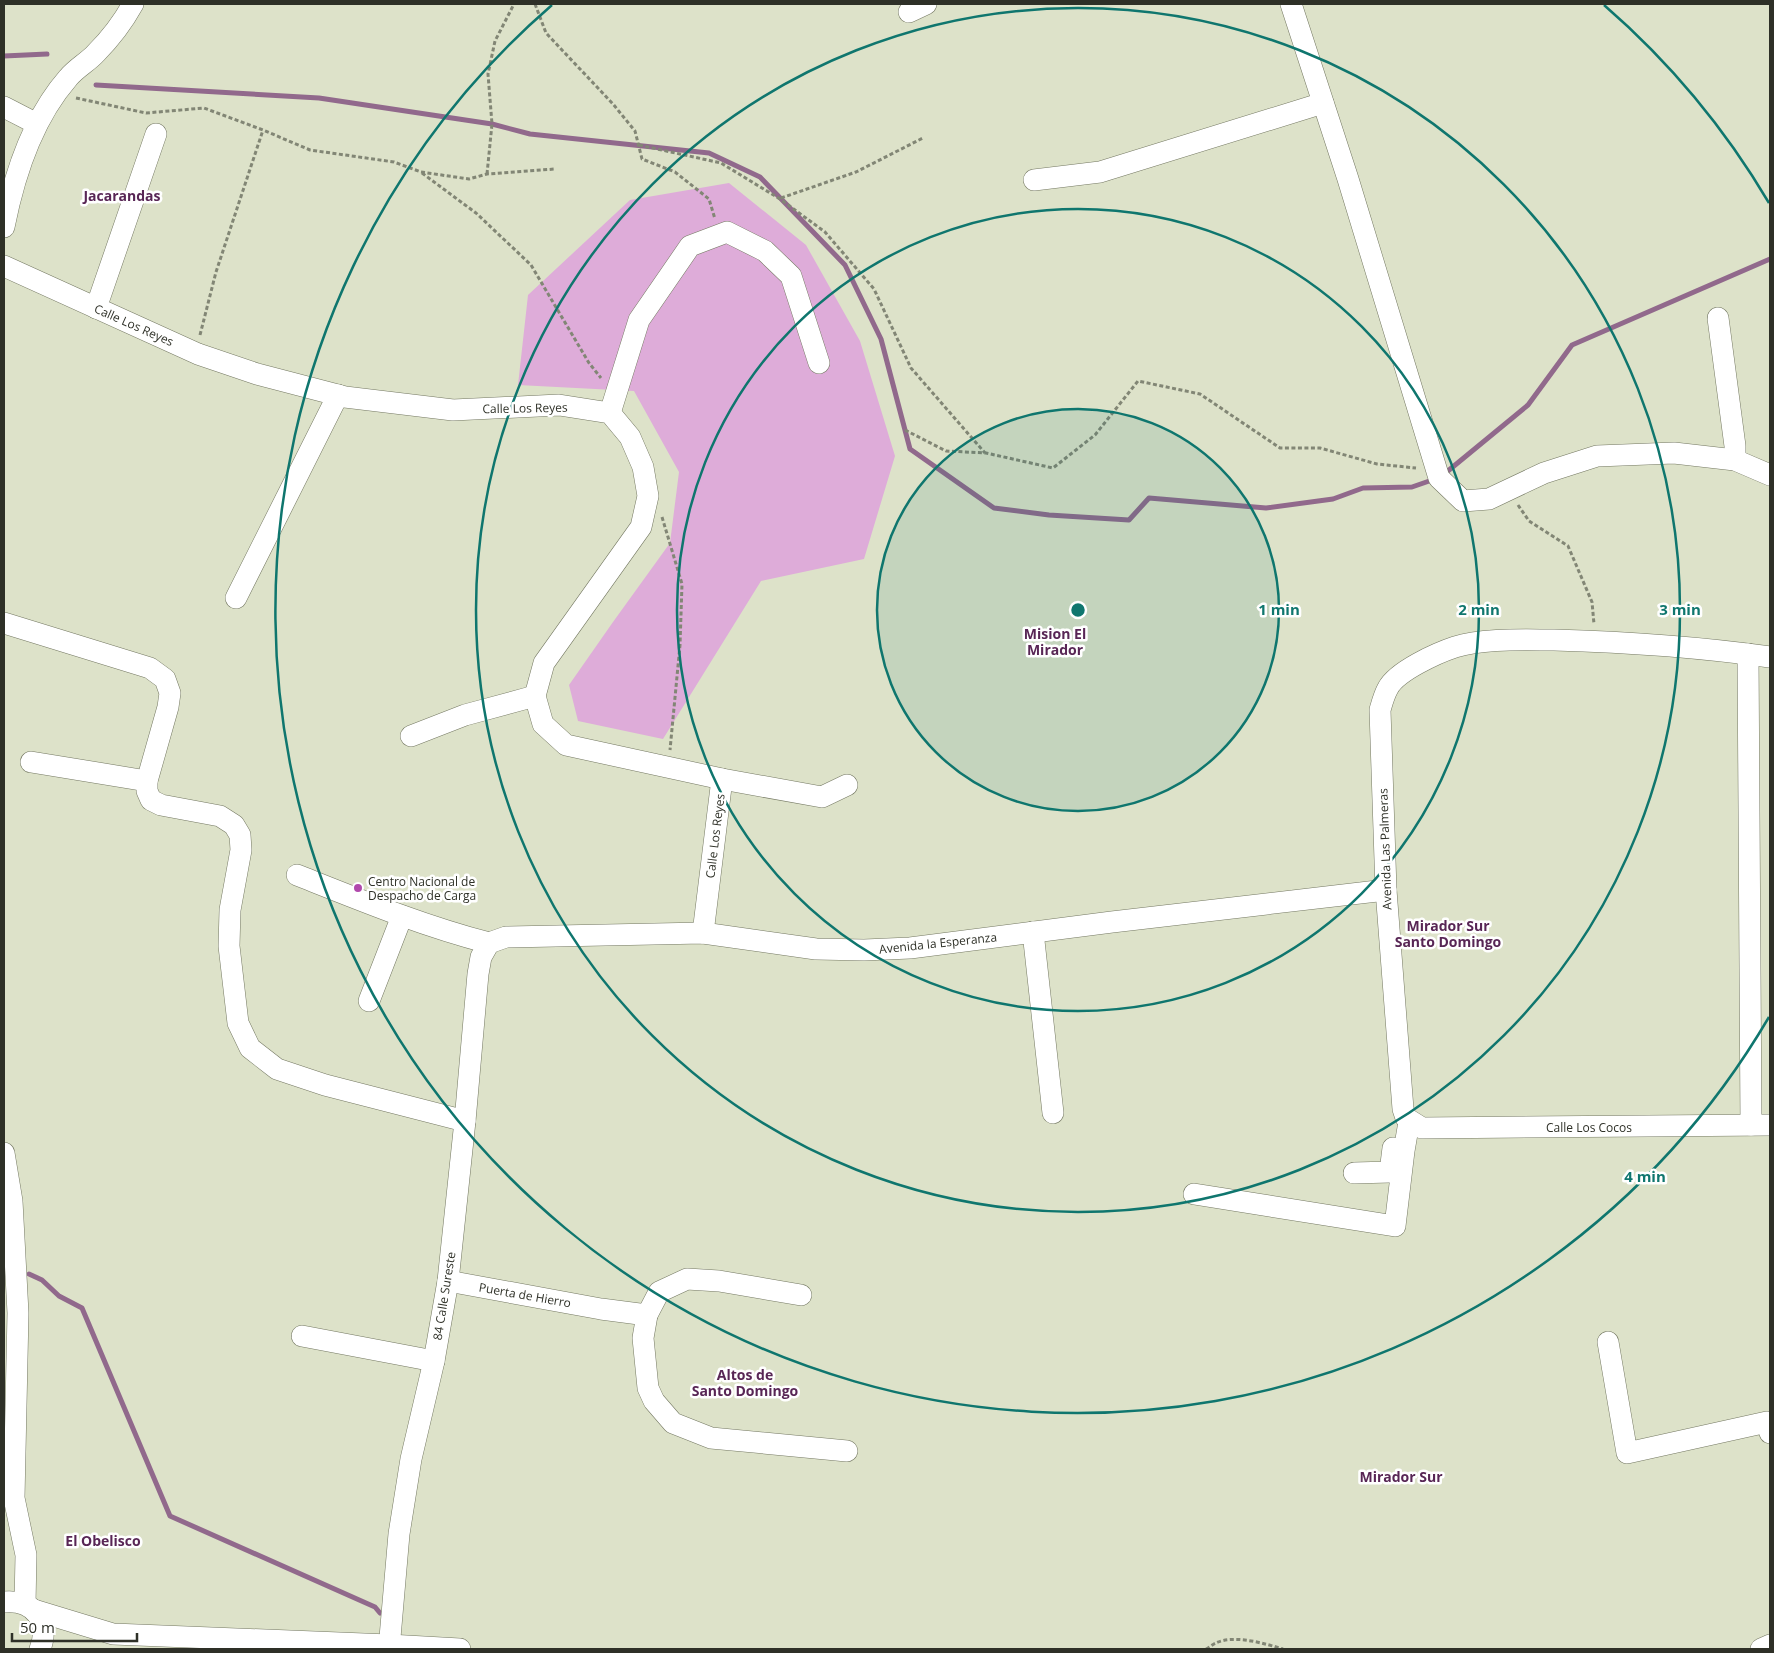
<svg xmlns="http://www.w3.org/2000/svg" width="1774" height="1653" font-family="'Open Sans',sans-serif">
<rect width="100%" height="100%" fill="#dde2c9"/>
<polygon fill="#deacd9" points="729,183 806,245 860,341 895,456 864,559 761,581 663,739 578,721 569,685 613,622 670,543 679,472 634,391 518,385 528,295 630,200"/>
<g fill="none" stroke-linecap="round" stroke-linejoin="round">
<g stroke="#91698c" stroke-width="5">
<polyline points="4,56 47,54"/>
<polyline points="96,85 319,98 492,124 530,134 709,153 760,177 845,265 881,339 910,449 994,508 1049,515 1129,520 1149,498 1266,508 1333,499 1363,488 1412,487 1435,479"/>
<polyline points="1443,475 1528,405 1572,345 1770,259"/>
<polyline points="29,1274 42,1280 59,1296 82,1308 170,1516 375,1607 380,1613"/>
</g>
<defs>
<g id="minor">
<polyline points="1291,4 1348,179 1439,478 1463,501 1489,499 1544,473 1597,456 1674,453 1735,460 1770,475"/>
<polyline points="909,12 926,4"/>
<polyline points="4,107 37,124"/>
<polyline points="1034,180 1100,172 1323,103"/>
<path d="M 4,227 C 14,176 33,118 68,78 C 76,68 88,62 96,53 C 111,38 123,22 133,4"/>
<polyline points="4,266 198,354 257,374 345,397 453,410 559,405 610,413 630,437 643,467 648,496 641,527 544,663 535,696 543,724 566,745 722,779 703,933"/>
<polyline points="96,308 156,134"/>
<polyline points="1718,318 1735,446 1735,460"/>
<polyline points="610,413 639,320 690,246 727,232 765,251 791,276 819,363"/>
<polyline points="236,598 338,395"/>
<polyline points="4,623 150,668 165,679 170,693 168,707 147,781 147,791 151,800 161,805 220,816 234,825 240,835 241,850 230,910 229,946 238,1023 250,1048 277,1069 325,1085 465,1121"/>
<polyline points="1748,654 1751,1125"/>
<path d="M 1770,657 C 1699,647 1626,642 1554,640 C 1525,640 1483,638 1455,647 C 1437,653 1397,671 1388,688 C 1384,695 1382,703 1380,710 L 1386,890 L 1403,1109 L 1406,1118 L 1422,1128 L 1770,1125"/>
<polyline points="411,736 465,715 535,696"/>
<polyline points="31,762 147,781"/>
<polyline points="722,779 822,797 847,785"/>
<path d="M 297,875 C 360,900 423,926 489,943"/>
<polyline points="1033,932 1053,1113"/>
<polyline points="489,943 506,937 703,933 816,949 864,950 910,948 1112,922 1386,890"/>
<polyline points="369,1001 402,916"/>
<polyline points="4,1153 12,1201 18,1313 14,1498 26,1555 25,1604"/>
<polyline points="1354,1173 1390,1172 1393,1148"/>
<polyline points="1194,1194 1395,1226 1404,1151 1409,1122"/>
<polyline points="448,1281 601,1309 647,1315"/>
<polyline points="801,1295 719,1281 687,1279 659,1292 647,1315 643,1338 648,1388 654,1401 673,1423 711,1438 847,1451"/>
<polyline points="302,1336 434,1361"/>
<polyline points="1608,1342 1627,1453 1767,1422 1770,1433"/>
<path d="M 4,1602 C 33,1599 51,1621 40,1649"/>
<polyline points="34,1610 113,1634 389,1645 460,1649"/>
<polyline points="389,1649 399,1534 411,1459 434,1361 448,1281 465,1121 478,974 481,957 489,943"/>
<polyline points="1761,1649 1770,1645"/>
</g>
</defs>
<use href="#minor" stroke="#747862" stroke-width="22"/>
<g stroke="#828675" stroke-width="3" stroke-dasharray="4 2.5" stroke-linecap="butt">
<polyline points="535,4 546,33 613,104 635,131 642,159 675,172 709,199 715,219"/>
<polyline points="76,98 146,113 204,108 263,130 310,150 394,162 421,172 469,179 487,174 555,169"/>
<polyline points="639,145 721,163 780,199 825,232 874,289 911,368 985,453"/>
<polyline points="422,173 476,213 531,265 589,363 601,378"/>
<polyline points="487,174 492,124 488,74 495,41 514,4"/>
<polyline points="781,198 856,172 923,138"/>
<polyline points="200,335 216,272 263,130"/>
<polyline points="905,430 946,451 986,453 1053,468 1095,435 1138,381 1200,394 1280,448 1320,448 1377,464 1416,468"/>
<polyline points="1518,505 1529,521 1568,546 1592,602 1594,624"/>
<polyline points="662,517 682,584 680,645 670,750"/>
<path d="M 1206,1649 C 1210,1647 1213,1644 1216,1643 C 1234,1634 1266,1644 1283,1649"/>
</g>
<use href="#minor" stroke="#fff" stroke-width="21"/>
</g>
<circle cx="1078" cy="610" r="201" fill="#0f766e" fill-opacity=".12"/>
<g fill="none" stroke="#0f766e" stroke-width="2.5">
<circle cx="1078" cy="610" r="201"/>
<circle cx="1078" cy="610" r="401"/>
<circle cx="1078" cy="610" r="602"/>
<path d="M1769 1017A802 802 0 1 1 552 5M1604 5A802 802 0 0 1 1769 203"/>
</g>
<circle fill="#b149ac" stroke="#fff" stroke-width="2" cx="358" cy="888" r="5"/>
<g text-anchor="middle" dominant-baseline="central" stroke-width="5" stroke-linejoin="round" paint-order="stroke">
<g font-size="12" fill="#2e3027" stroke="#fff">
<text transform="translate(134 325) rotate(24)">Calle Los Reyes</text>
<text transform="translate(525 408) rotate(-1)">Calle Los Reyes</text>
<text transform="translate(715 836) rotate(-83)">Calle Los Reyes</text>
<text transform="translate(1385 849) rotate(-92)">Avenida Las Palmeras</text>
<text transform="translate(938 943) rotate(-6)">Avenida la Esperanza</text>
<text x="1589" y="1127">Calle Los Cocos</text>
<text transform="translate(525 1295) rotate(10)">Puerta de Hierro</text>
<text transform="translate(444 1296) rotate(-81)">84 Calle Sureste</text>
</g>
<g font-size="12" fill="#2e3027" stroke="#fff" text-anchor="start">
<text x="368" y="881">Centro Nacional de<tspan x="368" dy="14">Despacho de Carga</tspan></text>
</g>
<g font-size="14" font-weight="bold" fill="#582655" stroke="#fff">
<text x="122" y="195">Jacarandas</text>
<text x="1055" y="633">Mision El<tspan x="1055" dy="16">Mirador</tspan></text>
<text x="1448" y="925">Mirador Sur<tspan x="1448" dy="16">Santo Domingo</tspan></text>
<text x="745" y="1374">Altos de<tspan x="745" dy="16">Santo Domingo</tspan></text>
<text x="1401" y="1476">Mirador Sur</text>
<text x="103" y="1540">El Obelisco</text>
</g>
</g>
<circle cx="1078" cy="610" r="8" fill="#0f766e" stroke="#fff" stroke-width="2.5"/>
<g font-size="15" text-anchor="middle" font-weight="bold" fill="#0f766e" stroke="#fff" stroke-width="5" stroke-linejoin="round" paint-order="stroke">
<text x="1279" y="615">1 min</text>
<text x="1479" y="615">2 min</text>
<text x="1680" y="615">3 min</text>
<text x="1645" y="1182">4 min</text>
</g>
<rect width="1774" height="1653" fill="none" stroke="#2e3027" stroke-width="10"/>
<path d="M12 1633v8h125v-8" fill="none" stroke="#2e3027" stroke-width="2.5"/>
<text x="20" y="1633" font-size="15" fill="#2e3027" stroke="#ffffff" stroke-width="4" paint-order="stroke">50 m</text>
</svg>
